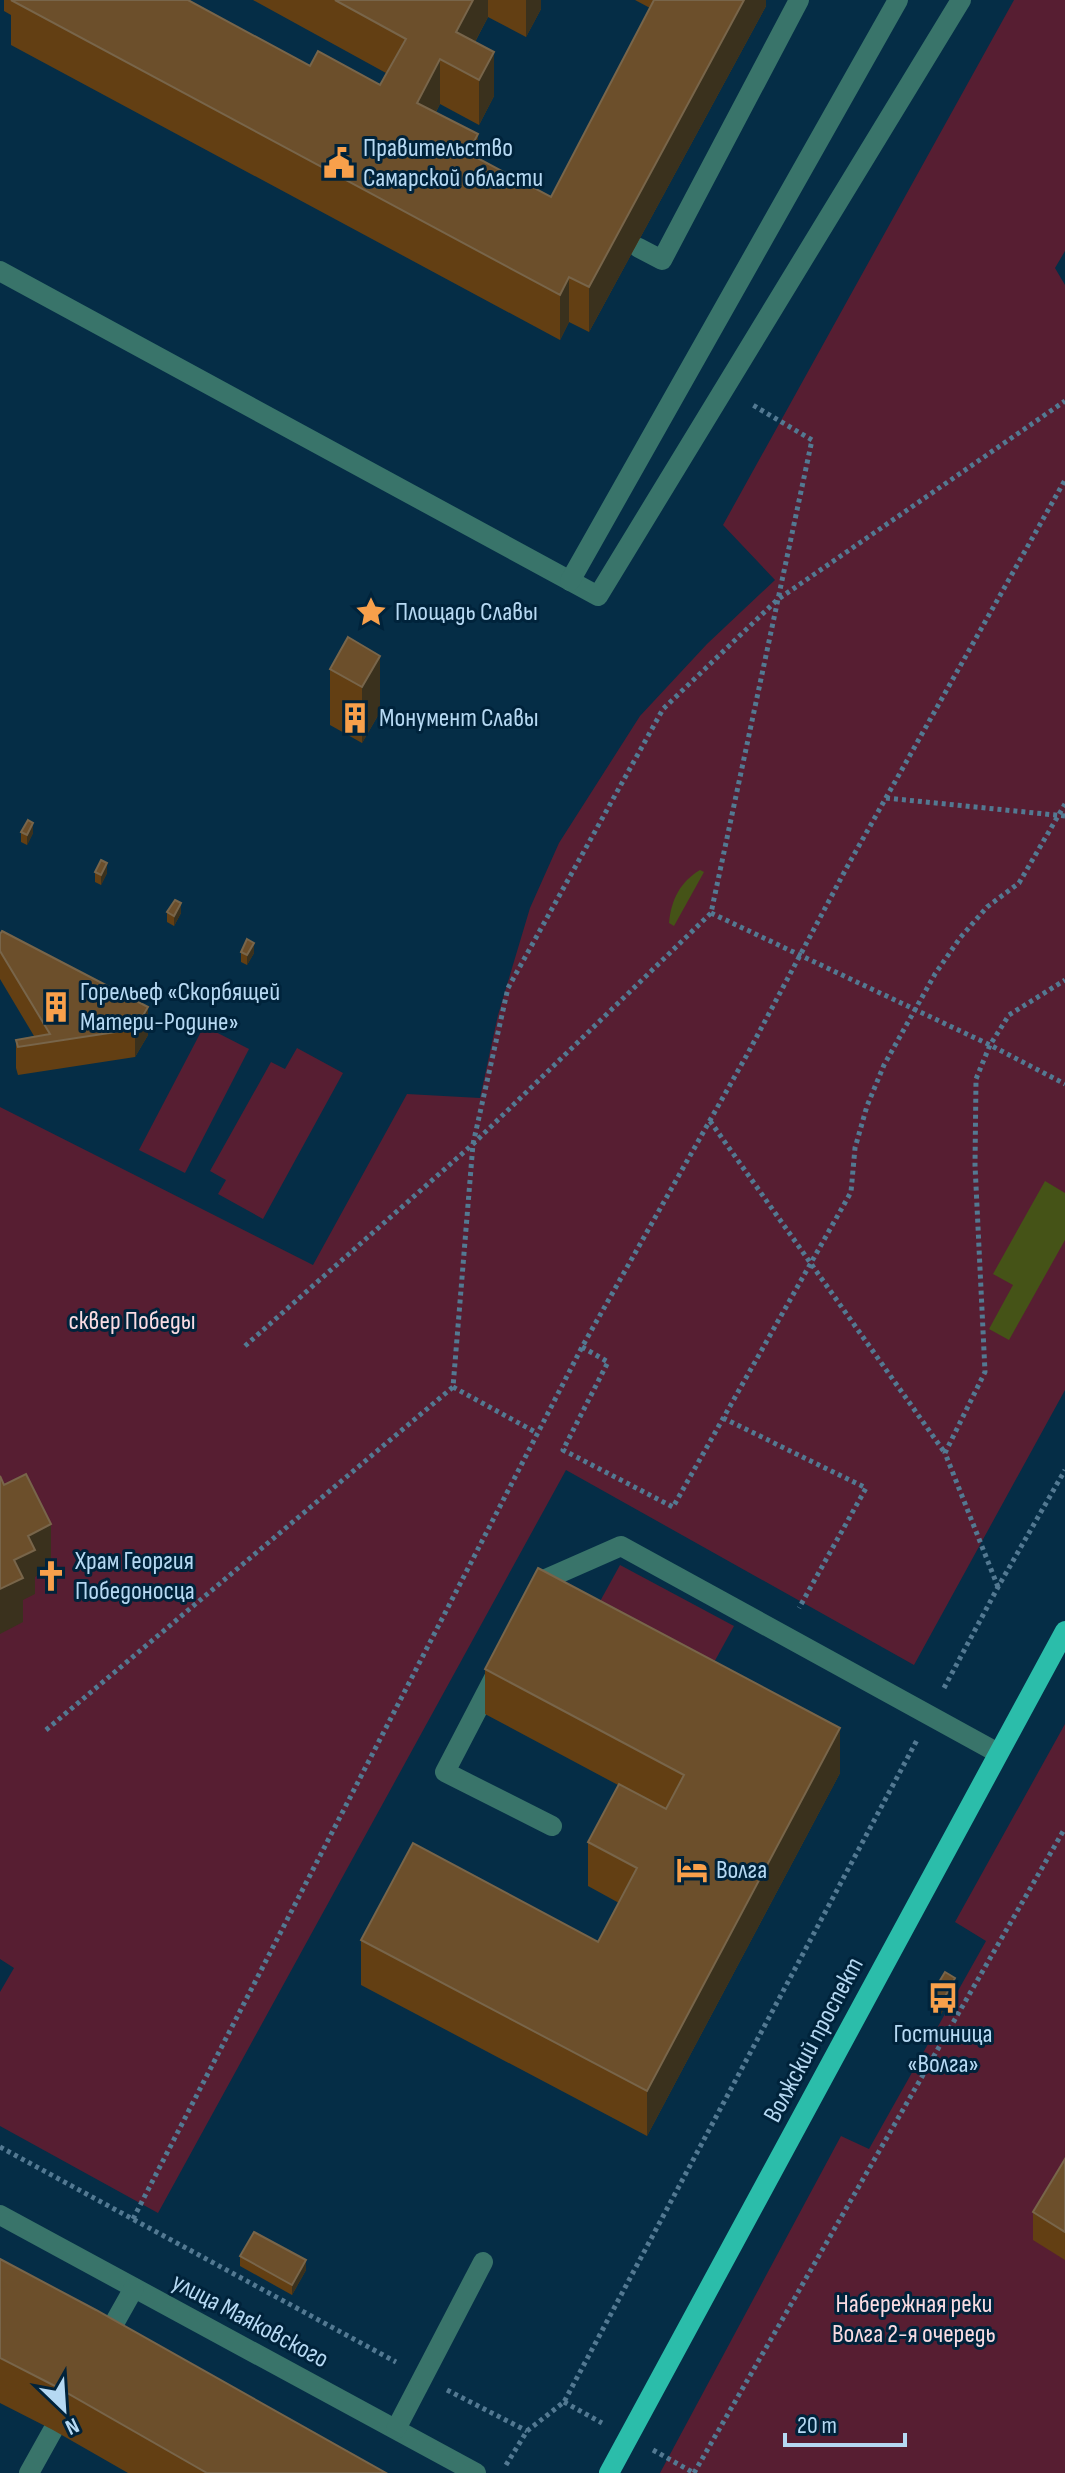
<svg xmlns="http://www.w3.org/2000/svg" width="1065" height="2473" font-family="'Sofia Sans Condensed',sans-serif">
<rect width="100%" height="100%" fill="#052d46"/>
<g fill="#571e32">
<polygon points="1014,0 1065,0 1065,251 1055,268 1065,285 1065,1390 914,1665 566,1470 158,2213 0,2126 0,1992 14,1968 0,1959 0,1107 313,1265 407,1094 480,1098 498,1015 530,908 559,843 640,716 707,644 775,580 723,525"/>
<polygon points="204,1026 249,1049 185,1173 139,1150"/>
<polygon points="297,1048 343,1073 263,1219 218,1194 226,1180 210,1171 271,1062 285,1069"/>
<polygon points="620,1565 734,1626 712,1666 598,1605"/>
<polygon points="1065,1724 1065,2473 660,2473 841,2136 869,2149 986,1941 955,1922"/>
</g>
<g fill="#455317">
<path d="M 700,870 L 704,872 L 674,926 L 669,923 C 671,900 680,882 700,870 Z"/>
<polygon points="1045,1181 1065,1193 1065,1240 1009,1340 989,1329 1013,1285 993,1274"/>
</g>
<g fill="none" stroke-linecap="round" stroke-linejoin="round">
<g stroke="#537992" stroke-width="5" stroke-dasharray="4 4" stroke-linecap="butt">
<polyline points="886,798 1065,816"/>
<polyline points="711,913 990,1045 1065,1084"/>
<polyline points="710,1121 945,1453"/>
<polyline points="245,1346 473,1144 711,913 812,440 751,404"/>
<polyline points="582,1347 608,1362 563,1450 673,1507 851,1192 855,1148 867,1106 884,1065 935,974 960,938 987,907 1019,883 1065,804"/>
<polyline points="453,1387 537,1433"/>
<polyline points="723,1418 866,1488 799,1608"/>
<polyline points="998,1587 945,1453 985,1372 975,1165 976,1079 990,1045 1009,1015 1065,980"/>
<polyline points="944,1688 998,1587 1065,1470"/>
<polyline points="46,1730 453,1387 473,1144 508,988 663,709 777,600 1065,401"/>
<polyline points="0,2147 396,2362"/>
<polyline points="133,2219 582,1347 748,1053 847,867 1065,480"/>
<polyline points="447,2390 527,2431"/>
<polyline points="564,2402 602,2423"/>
<polyline points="653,2450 694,2473"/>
<polyline points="506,2465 527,2431 564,2402 917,1740"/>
<polyline points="694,2473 1065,1828"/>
</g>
<g stroke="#39746a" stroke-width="20">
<polyline points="639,248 662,260 799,0"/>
<polyline points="0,271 598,596 961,0"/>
<polyline points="570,581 898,0"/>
<polyline points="537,1597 546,1579 621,1546 998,1753"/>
<polyline points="496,1674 445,1772 552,1826"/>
<polyline points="0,2215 476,2473"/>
<polyline points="102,2345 134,2288"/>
<polyline points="396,2429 483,2262"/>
<polyline points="29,2473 53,2430"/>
</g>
<polyline stroke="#2bbdaa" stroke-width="20" points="609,2473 1065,1631"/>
</g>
<g fill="#633f13">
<polygon points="4,0 188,0 310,66 380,85 386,73 253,0 541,0 541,9 526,37 488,17 475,42 494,96 479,125 440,104 436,112 478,158 551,197 650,8 635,0 766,0 766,6 589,332 569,322 560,340 11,45 11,15 4,11"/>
<polygon points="348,637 380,712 362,743 330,725 330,669"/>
<polygon points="21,832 33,833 27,845 21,842"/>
<polygon points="95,872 107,873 101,885 95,882"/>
<polygon points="167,912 181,913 174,926 167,922"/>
<polygon points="0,934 148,1035 135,1057 18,1075 16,1068 16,1040 34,1036 0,979"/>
<polygon points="241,952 254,953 247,965 241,962"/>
<polygon points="485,1669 840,1773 647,2136 361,1985 361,1940 598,1942 619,1903 588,1886 588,1842 618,1785 485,1714"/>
<polygon points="955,1988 941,2014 930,2007 930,1997"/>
<polygon points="1065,2159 1065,2260 1033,2240 1033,2212"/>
<polygon points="240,2256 306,2270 292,2295 240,2266"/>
<polygon points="0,2259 386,2473 128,2473 53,2430 0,2403"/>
</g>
<g fill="#3a311d">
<polygon points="473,0 488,0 488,17 460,70 456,32"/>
<polygon points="526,0 541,0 541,9 526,37"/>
<polygon points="744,0 766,0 766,6 589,332 589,287"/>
<polygon points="494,52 494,96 479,125 479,80"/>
<polygon points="440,59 440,104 417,147 417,103"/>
<polygon points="478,134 478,179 468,153"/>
<polygon points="569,277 569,322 560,340 560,295"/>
<polygon points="380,656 380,712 362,743 362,687"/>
<polygon points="33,823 33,833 27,845 27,835"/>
<polygon points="107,863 107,873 101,885 101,875"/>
<polygon points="181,903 181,913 174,926 174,916"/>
<polygon points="254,943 254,953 247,965 247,955"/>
<polygon points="148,1007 148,1035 135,1057 135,1029"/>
<polygon points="51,1524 51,1568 35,1577 35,1594 23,1600 23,1622 0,1634 0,1589 14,1560 28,1536"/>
<polygon points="840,1728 840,1773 647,2136 647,2091"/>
<polygon points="955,1978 955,1988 941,2014 941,2004"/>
<polygon points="306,2260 306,2270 292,2295 292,2285"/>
</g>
<g fill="#6c4f2b" stroke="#78654a" stroke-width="2">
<polygon points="11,0 188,0 310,66 318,51 380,85 406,39 335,0 473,0 456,32 494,52 479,80 440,59 417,103 478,134 468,153 551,197 654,0 744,0 589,287 569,277 560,295"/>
<polygon points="348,637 380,656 362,687 330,669"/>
<polygon points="28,820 33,823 27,835 21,832"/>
<polygon points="101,860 107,863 101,875 95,872"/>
<polygon points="175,900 181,903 174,916 167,912"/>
<polygon points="2,931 148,1007 135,1029 18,1047 16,1040 50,1034 0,951 0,934"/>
<polygon points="247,939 254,943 247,955 241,952"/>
<polygon points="26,1474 51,1524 28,1536 35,1550 14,1560 23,1578 0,1589 0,1476 4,1485"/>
<polygon points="538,1568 840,1728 647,2091 361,1940 413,1843 598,1942 637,1868 588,1842 619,1784 666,1809 684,1775 485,1669"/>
<polygon points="945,1972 955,1978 941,2004 930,1997"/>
<polygon points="1065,2159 1065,2232 1033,2212"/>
<polygon points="254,2232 306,2260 292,2285 240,2256"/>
<polygon points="0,2259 96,2310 386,2473 207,2473 53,2385 0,2358"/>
</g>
<defs>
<symbol id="civic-bare" viewBox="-9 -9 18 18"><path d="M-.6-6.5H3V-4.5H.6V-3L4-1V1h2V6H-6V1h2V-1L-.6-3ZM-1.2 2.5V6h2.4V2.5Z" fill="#f8a04b" stroke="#00233b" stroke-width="2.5" paint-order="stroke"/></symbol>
<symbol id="sight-bare" viewBox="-9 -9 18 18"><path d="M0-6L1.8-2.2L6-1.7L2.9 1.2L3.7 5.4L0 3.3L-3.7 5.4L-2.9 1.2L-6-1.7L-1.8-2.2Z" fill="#f8a04b" stroke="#00233b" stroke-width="2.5" paint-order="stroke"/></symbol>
<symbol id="building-bare" viewBox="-9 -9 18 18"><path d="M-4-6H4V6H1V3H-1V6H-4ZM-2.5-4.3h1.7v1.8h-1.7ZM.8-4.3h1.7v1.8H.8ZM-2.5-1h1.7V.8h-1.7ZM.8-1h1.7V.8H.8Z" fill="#f8a04b" stroke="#00233b" stroke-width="2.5" paint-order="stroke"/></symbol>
<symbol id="church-bare" viewBox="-9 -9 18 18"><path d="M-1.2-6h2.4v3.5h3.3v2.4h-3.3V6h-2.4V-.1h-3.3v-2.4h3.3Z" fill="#f8a04b" stroke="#00233b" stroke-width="2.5" paint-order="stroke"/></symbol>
<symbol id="hotel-bare" viewBox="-9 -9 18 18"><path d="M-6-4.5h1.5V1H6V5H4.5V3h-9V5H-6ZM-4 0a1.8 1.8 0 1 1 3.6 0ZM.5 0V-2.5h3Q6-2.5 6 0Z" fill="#f8a04b" stroke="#00233b" stroke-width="2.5" paint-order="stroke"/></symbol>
<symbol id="bus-bare" viewBox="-9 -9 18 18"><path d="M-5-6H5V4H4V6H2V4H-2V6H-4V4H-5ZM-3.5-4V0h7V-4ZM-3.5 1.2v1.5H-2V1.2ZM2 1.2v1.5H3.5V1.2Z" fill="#f8a04b" stroke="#00233b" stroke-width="2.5" paint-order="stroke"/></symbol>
</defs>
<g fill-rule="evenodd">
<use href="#civic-bare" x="317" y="141" width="44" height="44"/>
<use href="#sight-bare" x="349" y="590" width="44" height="44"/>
<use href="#building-bare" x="333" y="696" width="44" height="44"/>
<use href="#building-bare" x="34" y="985" width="44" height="44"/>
<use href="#church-bare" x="29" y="1554" width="44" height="44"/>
<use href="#hotel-bare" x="670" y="1848" width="44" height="44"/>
<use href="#bus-bare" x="921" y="1976" width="44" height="44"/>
</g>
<g text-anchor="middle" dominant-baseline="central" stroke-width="6" stroke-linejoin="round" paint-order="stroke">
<g font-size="26" fill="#b6d9f3" stroke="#00233b" text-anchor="start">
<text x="363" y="148">Правительство<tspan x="363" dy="30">Самарской области</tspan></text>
<text x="395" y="612">Площадь Славы</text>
<text x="379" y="718">Монумент Славы</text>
<text x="80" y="992">Горельеф «Скорбящей<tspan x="80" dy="30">Матери-Родине»</tspan></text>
<text x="75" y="1561">Храм Георгия<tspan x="75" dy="30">Победоносца</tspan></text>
<text x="716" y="1870">Волга</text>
<text x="943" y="2034" text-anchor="middle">Гостиница<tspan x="943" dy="30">«Волга»</tspan></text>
</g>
<g font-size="26" fill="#f9dbe2" stroke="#00233b">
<text x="132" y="1321">сквер Победы</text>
<text x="914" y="2304">Набережная реки<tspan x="914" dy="30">Волга 2-я очередь</tspan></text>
</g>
<g font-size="26" fill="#b6d9f3" stroke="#00233b">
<text transform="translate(814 2040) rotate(-62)">Волжский проспект</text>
<text transform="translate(250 2321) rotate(28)">улица Маяковского</text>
</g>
</g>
<g transform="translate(64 2409) rotate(155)" stroke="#00233b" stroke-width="6" paint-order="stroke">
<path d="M0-6L14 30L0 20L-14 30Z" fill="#b6d9f3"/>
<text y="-12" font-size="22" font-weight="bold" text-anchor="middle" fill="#b6d9f3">N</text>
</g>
<path d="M785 2433v12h120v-12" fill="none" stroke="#b6d9f3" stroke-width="4"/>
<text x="797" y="2433" font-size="24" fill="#b6d9f3" stroke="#00233b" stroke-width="6" paint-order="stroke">20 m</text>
</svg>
